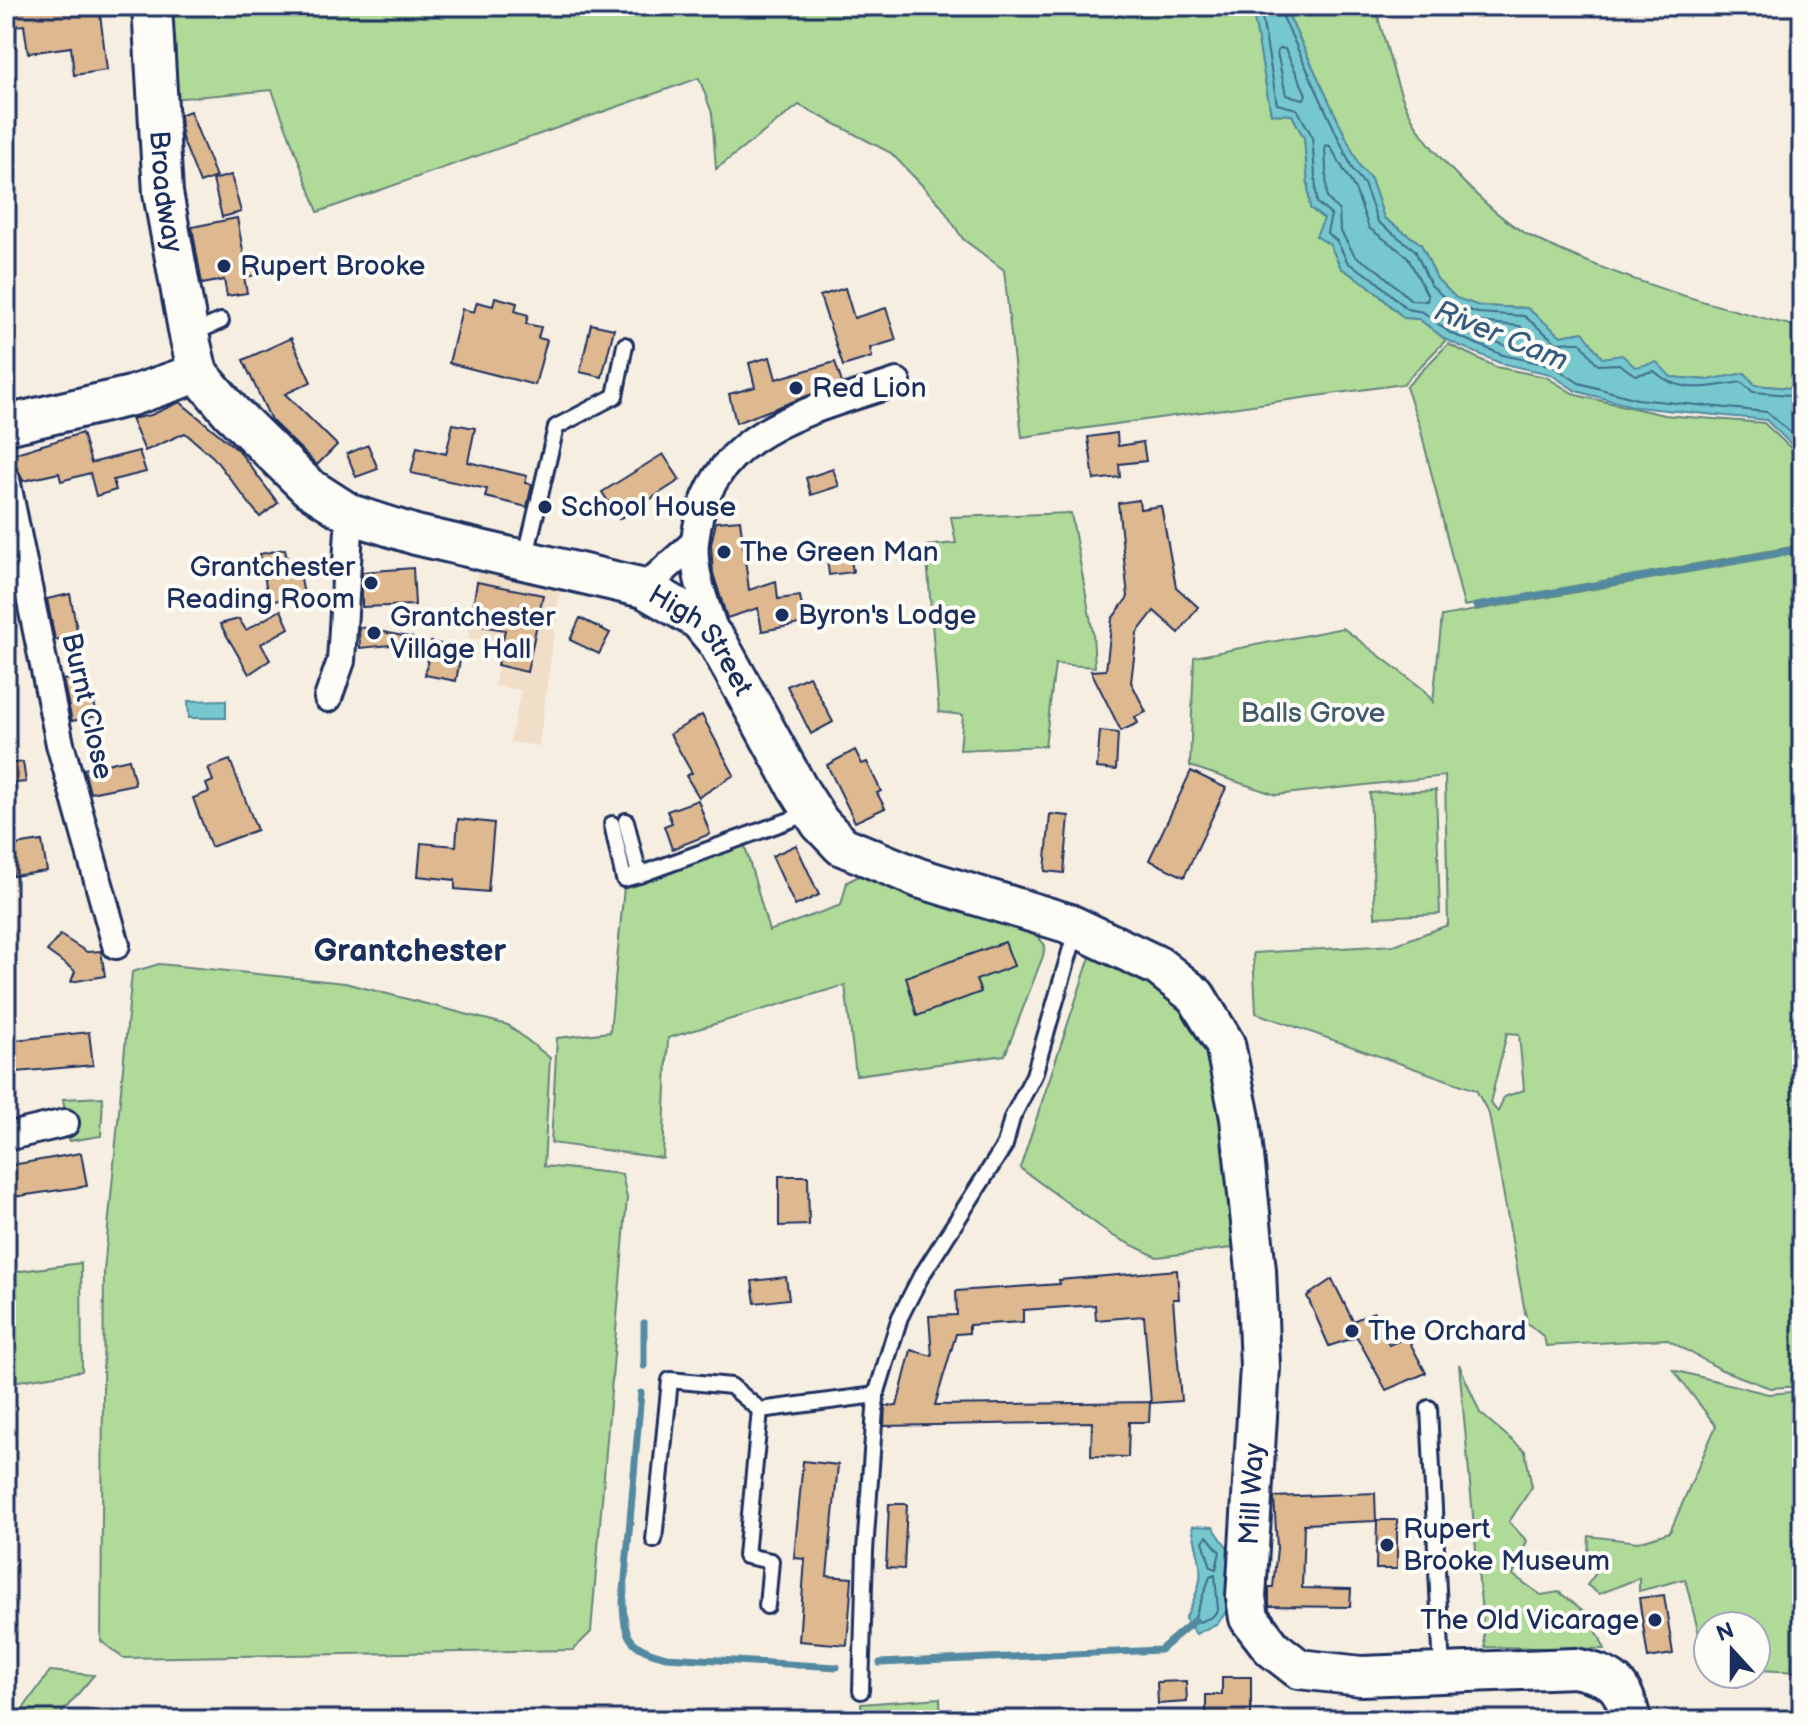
<svg xmlns="http://www.w3.org/2000/svg" width="1808" height="1726" font-family="'Balsamiq Sans',sans-serif">
<rect width="100%" height="100%" fill="#f7eee2"/>
<filter id="ink" filterUnits="userSpaceOnUse"><feTurbulence type="fractalNoise" baseFrequency=".0125" numOctaves="2"/><feDisplacementMap in="SourceGraphic" scale="16" xChannelSelector="R" yChannelSelector="G"/><feConvolveMatrix kernelMatrix="1 2 1 2 8 2 1 2 1" color-interpolation-filters="sRGB"/></filter>
<g filter="url(#ink)">
<polygon fill="#f0dec9" points="478,568 561,583 539,746 510,742 521,690 495,686 501,643 468,638"/>
<g fill="#afda98" stroke="#65847b" stroke-width="2" fill-rule="evenodd">
<polygon points="169,6 1252,6 1271,114 1292,115 1304,138 1310,208 1324,219 1330,245 1341,268 1368,285 1404,318 1419,319 1446,340 1403,384 1022,437 1004,270 963,239 940,204 891,153 799,105 716,169 712,113 699,78 318,212 272,90 172,99"/>
<path d="M 1284,6 L 1378,6 L 1379,21 C 1389,52 1396,90 1412,118 C 1432,155 1495,218 1532,237 C 1617,279 1711,305 1802,328 L 1802,389 L 1755,385 L 1745,373 L 1708,380 L 1671,377 L 1602,358 L 1583,332 L 1561,336 L 1527,308 L 1479,306 L 1456,298 L 1437,279 L 1421,244 L 1384,218 L 1371,179 L 1360,167 Z"/>
<polygon points="1448,344 1496,367 1546,377 1576,395 1664,415 1764,423 1795,452 1802,471 1802,545 1464,606 1420,427 1406,387"/>
<polygon points="1071,513 1093,633 1095,667 1055,664 1045,746 960,750 963,715 939,712 926,546 956,543 951,517"/>
<path d="M 1802,552 L 1802,1386 L 1770,1388 L 1722,1370 L 1666,1339 L 1546,1346 L 1544,1337 L 1527,1323 L 1489,1114 L 1476,1090 L 1256,1013 L 1253,953 L 1394,945 L 1448,925 L 1445,776 L 1276,795 L 1190,766 L 1194,657 L 1343,628 L 1423,689 L 1433,702 L 1442,616 ZM 1507,1033 L 1519,1034 L 1524,1090 L 1504,1097 L 1498,1112 L 1490,1103 Z"/>
<polygon points="1436,790 1440,914 1375,917 1370,793"/>
<polygon points="745,846 769,931 841,905 847,882 861,875 914,899 1023,919 1045,945 1043,956 1005,1055 856,1075 845,985 668,1038 663,1158 551,1143 557,1038 610,1032 624,887"/>
<path d="M 1091,954 C 1124,967 1179,990 1202,1018 C 1232,1053 1235,1197 1240,1247 L 1157,1257 L 1113,1236 L 1020,1168 Z"/>
<polygon points="159,964 345,983 508,1025 550,1058 544,1166 622,1174 627,1198 591,1632 573,1650 123,1658 101,1641 104,1271 132,972"/>
<polygon points="103,1097 101,1136 69,1141 63,1099"/>
<polygon points="81,1263 82,1371 6,1383 6,1273"/>
<polygon points="1459,1364 1480,1413 1525,1451 1532,1487 1509,1522 1527,1541 1513,1575 1541,1595 1559,1592 1589,1615 1605,1649 1485,1647"/>
<polygon points="1673,1370 1768,1394 1802,1391 1802,1672 1756,1670 1756,1626 1708,1626 1708,1670 1685,1579 1639,1591 1639,1578 1599,1594 1587,1585 1596,1573 1588,1554 1589,1536 1638,1542 1670,1532 1716,1426"/>
<polygon points="50,1671 94,1675 56,1720 15,1720"/>
<polygon points="940,1698 941,1720 862,1720 861,1704"/>
</g>
<g fill="#76c7ce" stroke="#528aa1" stroke-width="2">
<polygon points="1252,6 1284,6 1360,167 1371,179 1384,218 1421,244 1437,279 1456,298 1479,306 1527,308 1561,336 1583,332 1602,358 1622,355 1635,367 1657,362 1671,377 1708,380 1745,373 1755,385 1802,389 1802,461 1797,450 1766,420 1636,407 1576,391 1550,374 1500,363 1446,340 1419,319 1404,318 1368,285 1341,268 1330,245 1316,236 1324,219 1310,208 1304,138 1292,115 1271,114"/>
<polygon points="226,700 226,718 189,718 188,701"/>
<path d="M 1192,1526 L 1213,1527 L 1229,1550 L 1226,1612 L 1218,1623 L 1196,1634 L 1185,1619 C 1208,1572 1201,1573 1192,1526 Z"/>
</g>
<g fill="none" stroke-linecap="round" stroke-linejoin="round">
<g stroke="#3f6c8b" stroke-width="2">
<polyline points="1260,6 1277,104 1297,109 1312,136 1317,203 1331,215 1327,233 1337,241 1348,263 1373,278 1407,309 1423,312 1450,333 1503,355 1553,366 1579,383 1637,399 1767,412 1802,443"/>
<path d="M 1278,6 L 1353,170 L 1364,184 L 1378,222 L 1415,250 L 1430,284 L 1451,304 L 1478,313 L 1524,316 L 1557,343 L 1580,342 L 1598,365 L 1619,364 L 1635,375 L 1654,371 C 1680,395 1708,387 1741,382 L 1753,392 L 1802,396"/>
<polygon points="1280,48 1285,49 1306,94 1304,99 1286,95 1277,52"/>
<polygon points="1325,145 1330,146 1355,189 1369,228 1407,256 1428,296 1427,301 1411,300 1379,271 1355,256 1340,230 1339,211 1327,198"/>
<polygon points="1467,321 1520,326 1546,351 1542,354 1506,346 1464,328 1463,323"/>
<polygon points="1207,1536 1220,1552 1216,1569 1211,1567 1203,1541"/>
<polygon points="1215,1575 1218,1610 1212,1617 1199,1622 1195,1616 1210,1577"/>
</g>
<g stroke="#528aa1" stroke-width="7">
<polyline points="1476,606 1802,549"/>
<polyline points="644,1366 644,1323"/>
<path d="M 641,1393 L 623,1602 C 624,1639 630,1648 666,1657 L 837,1667"/>
<polyline points="880,1663 1160,1650 1195,1620"/>
</g>
</g>
<g fill="#deb88f" stroke="#1b2f5e" stroke-width="2">
<polygon points="6,6 99,6 107,70 74,75 71,47 28,53 24,25 6,27"/>
<polygon points="190,111 216,177 200,183 182,138 180,115"/>
<polygon points="231,175 241,212 222,217 213,180"/>
<polygon points="237,218 244,256 258,253 262,274 244,277 247,293 227,296 224,280 202,284 192,227"/>
<polygon points="845,288 854,318 886,308 896,340 870,348 872,357 843,366 820,296"/>
<polygon points="495,297 517,303 515,311 528,315 526,324 541,327 538,338 547,340 535,385 449,363 462,309 474,312 477,302 493,306"/>
<polygon points="591,324 614,329 602,377 580,372"/>
<polygon points="291,338 311,382 285,394 337,445 317,465 271,420 243,360"/>
<polygon points="770,357 776,379 835,362 842,383 736,423 729,394 755,387 749,363"/>
<polygon points="180,402 239,451 278,503 260,517 213,457 185,433 145,451 131,419 151,415"/>
<polygon points="453,424 475,428 468,462 527,476 525,483 532,484 527,507 485,497 487,489 411,473 417,447 446,454"/>
<polygon points="82,433 91,463 139,451 146,472 113,480 116,490 96,496 90,473 61,481 59,473 23,481 17,468 6,463 6,456"/>
<polygon points="1117,433 1118,446 1143,442 1146,461 1119,464 1120,477 1094,480 1088,437"/>
<polygon points="368,445 378,469 356,477 347,454"/>
<polygon points="663,454 680,480 619,519 602,492"/>
<polygon points="833,469 839,486 811,495 806,478"/>
<polygon points="1139,500 1140,509 1161,506 1176,587 1198,607 1179,633 1154,611 1137,633 1131,682 1146,712 1135,717 1138,723 1121,731 1091,671 1106,670 1112,619 1128,597 1118,503"/>
<polygon points="740,520 749,590 776,581 778,599 800,596 805,623 762,631 758,608 727,618 713,573 711,544 716,522"/>
<polygon points="849,547 853,572 829,575 826,550"/>
<polygon points="285,549 289,570 299,568 304,595 269,602 260,554"/>
<polygon points="413,568 415,605 362,607 362,572"/>
<polygon points="477,582 543,595 527,672 497,665 505,630 470,624"/>
<polygon points="70,594 78,635 55,640 47,599"/>
<polygon points="281,610 289,628 261,644 270,660 249,674 220,624 239,619 246,630"/>
<polygon points="580,618 610,633 599,654 570,640"/>
<polygon points="359,627 413,638 412,643 360,648"/>
<polygon points="431,642 462,649 456,681 425,675"/>
<polygon points="88,674 97,716 72,721 63,680"/>
<polygon points="809,676 833,722 811,734 787,686"/>
<polygon points="702,715 734,775 699,797 686,776 692,773 670,734"/>
<polygon points="1100,731 1118,733 1116,770 1097,768"/>
<polygon points="855,750 862,764 867,762 881,791 877,793 885,808 855,822 827,765"/>
<polygon points="129,759 135,784 90,793 84,769"/>
<polygon points="230,760 257,830 211,847 193,798 209,792 206,784 213,781 208,768"/>
<polygon points="23,762 26,782 6,784 6,764"/>
<polygon points="1191,771 1226,788 1184,877 1149,860"/>
<polygon points="698,800 710,834 672,849 664,826 672,823 667,811"/>
<polygon points="1050,814 1069,816 1064,873 1045,871"/>
<polygon points="458,819 494,823 488,892 455,889 455,880 418,876 421,843 456,846"/>
<polygon points="42,841 47,871 13,876 8,846"/>
<polygon points="796,845 819,895 795,906 772,856"/>
<polygon points="60,935 87,952 101,951 105,976 71,982 75,971 47,951"/>
<polygon points="1005,942 1014,966 976,980 981,992 917,1016 906,977"/>
<polygon points="89,1032 93,1065 6,1073 6,1041"/>
<polygon points="81,1153 87,1186 6,1198 6,1166"/>
<polygon points="779,1176 808,1176 809,1225 779,1226"/>
<polygon points="1177,1270 1179,1299 1173,1299 1181,1401 1151,1403 1144,1316 1096,1320 1095,1305 1023,1310 1023,1322 969,1325 969,1333 956,1334 935,1405 1150,1402 1149,1422 1129,1422 1128,1457 1091,1456 1092,1422 884,1426 885,1406 897,1406 911,1350 932,1356 929,1316 957,1315 956,1291 1060,1284 1059,1280"/>
<polygon points="786,1277 789,1299 755,1303 752,1281"/>
<polygon points="1332,1279 1353,1321 1374,1312 1389,1345 1407,1337 1426,1373 1386,1390 1357,1337 1329,1346 1307,1296"/>
<polygon points="803,1461 838,1465 827,1576 852,1578 847,1645 799,1641 805,1559 794,1558"/>
<polygon points="1375,1493 1376,1521 1304,1524 1302,1588 1351,1589 1350,1607 1269,1606 1269,1587 1273,1587 1277,1548 1274,1497"/>
<polygon points="889,1504 907,1504 904,1569 886,1568"/>
<polygon points="1377,1520 1397,1520 1397,1569 1376,1569"/>
<polygon points="1664,1595 1673,1654 1648,1658 1639,1598"/>
<polygon points="1222,1677 1251,1677 1251,1720 1206,1720 1206,1695 1222,1695"/>
<polygon points="1186,1681 1187,1702 1158,1704 1157,1682"/>
</g>
<g fill="none" stroke-linecap="round" stroke-linejoin="round">
<defs>
<g id="lane">
<polyline points="189,335 221,321"/>
<polyline points="525,560 556,427 615,396 625,345"/>
<polyline points="626,821 639,875 812,812"/>
<polyline points="612,824 624,879 639,875"/>
<polyline points="1429,1408 1442,1671"/>
<polyline points="654,1540 670,1380 731,1386 760,1410"/>
<polyline points="767,1606 771,1561 746,1556 760,1410 876,1395"/>
<polyline points="861,1691 865,1551 876,1395 900,1317 920,1278 1005,1145 1012,1118 1034,1075 1076,931"/>
</g>
<g id="street">
<polyline points="6,479 60,744 116,945"/>
<polyline points="644,588 694,543"/>
<path d="M 715,632 C 706,605 692,572 695,542 C 706,430 808,412 897,382"/>
<polyline points="328,698 341,661 350,514"/>
<polyline points="6,1137 65,1123"/>
</g>
<g id="secondary">
<path id="s1" d="M 152,6 L 163,193 L 189,335 L 198,373 L 231,412 L 308,487 L 350,514 L 416,535 L 644,588 L 699,620 L 718,643 L 797,787 L 820,823 L 842,846 L 919,878 L 1067,923 L 1158,966 L 1196,996 L 1225,1044 L 1240,1118 L 1256,1270 L 1260,1367 L 1246,1597 L 1249,1618 L 1272,1648 L 1299,1669 L 1361,1676 L 1575,1668 C 1613,1677 1622,1681 1631,1720"/>
<polyline points="6,425 131,396 198,373"/>
</g>
</defs>
<use href="#lane" stroke="#1b2f5e" stroke-width="20"/>
<use href="#street" stroke="#1b2f5e" stroke-width="32"/>
<use href="#secondary" stroke="#1b2f5e" stroke-width="44"/>
<use href="#lane" stroke="#fdfcf7" stroke-width="14"/>
<use href="#street" stroke="#fdfcf7" stroke-width="26"/>
<use href="#secondary" stroke="#fdfcf7" stroke-width="38"/>
</g>
</g>
<g fill="#1b2f5e" stroke="#fdfcf7" stroke-width="3">
<circle cx="224" cy="266" r="8"/>
<circle cx="796" cy="388" r="8"/>
<circle cx="545" cy="507" r="8"/>
<circle cx="724" cy="552" r="8"/>
<circle cx="371" cy="583" r="8"/>
<circle cx="782" cy="615" r="8"/>
<circle cx="374" cy="633" r="8"/>
<circle cx="1352" cy="1331" r="8"/>
<circle cx="1387" cy="1545" r="8"/>
<circle cx="1655" cy="1620" r="8"/>
</g>
<g text-anchor="middle" dominant-baseline="central" stroke-width="8" stroke-linejoin="round" paint-order="stroke">
<g font-size="28" fill="#1b2f5e" stroke="#fdfcf7">
<text stroke="none"><textPath href="#s1" startOffset="186">Broadway</textPath></text>
<text stroke="none"><textPath href="#s1" startOffset="962">High Street</textPath></text>
<text transform="translate(87 706) rotate(77)">Burnt Close</text>
<text transform="translate(1252 1494) rotate(-87)">Mill Way</text>
</g>
<g font-size="28" fill="#1b2f5e" stroke="#fdfcf7" text-anchor="start">
<text x="240" y="266">Rupert Brooke</text>
<text x="812" y="388">Red Lion</text>
<text x="561" y="507">School House</text>
<text x="740" y="552">The Green Man</text>
<text x="355" y="567" text-anchor="end">Grantchester<tspan x="355" dy="32">Reading Room</tspan></text>
<text x="798" y="615">Byron's Lodge</text>
<text x="390" y="617">Grantchester<tspan x="390" dy="32">Village Hall</tspan></text>
<text x="1368" y="1331">The Orchard</text>
<text x="1403" y="1529">Rupert<tspan x="1403" dy="32">Brooke Museum</tspan></text>
<text x="1639" y="1620" text-anchor="end">The Old Vicarage</text>
</g>
<g font-size="28" fill="#405a6c" stroke="#fdfcf7">
<text x="1313" y="713">Balls Grove</text>
</g>
<g font-size="30" font-style="italic" fill="#365d80" stroke="#fdfcf7">
<text transform="translate(1501 336) rotate(22)">River Cam</text>
</g>
<g font-size="32" font-weight="bold" fill="#1b2f5e" stroke="#fdfcf7">
<text x="410" y="951">Grantchester</text>
</g>
</g>
<rect width="1808" height="1726" fill="none" stroke="#fdfcf7" stroke-width="32"/>
<rect x="16" y="16" width="1776" height="1694" fill="none" stroke="#1b2f5e" stroke-width="3" filter="url(#ink)"/>
<g transform="translate(1732 1650) rotate(339)"><circle r="38" fill="#fdfcf7" stroke="#a3aaba" stroke-width="2"/>
<path d="M0-6L14 30L0 20L-14 30Z" fill="#1b2f5e"/>
<text y="-12" font-size="22" font-weight="bold" text-anchor="middle" fill="#1b2f5e">N</text>
</g>
</svg>
